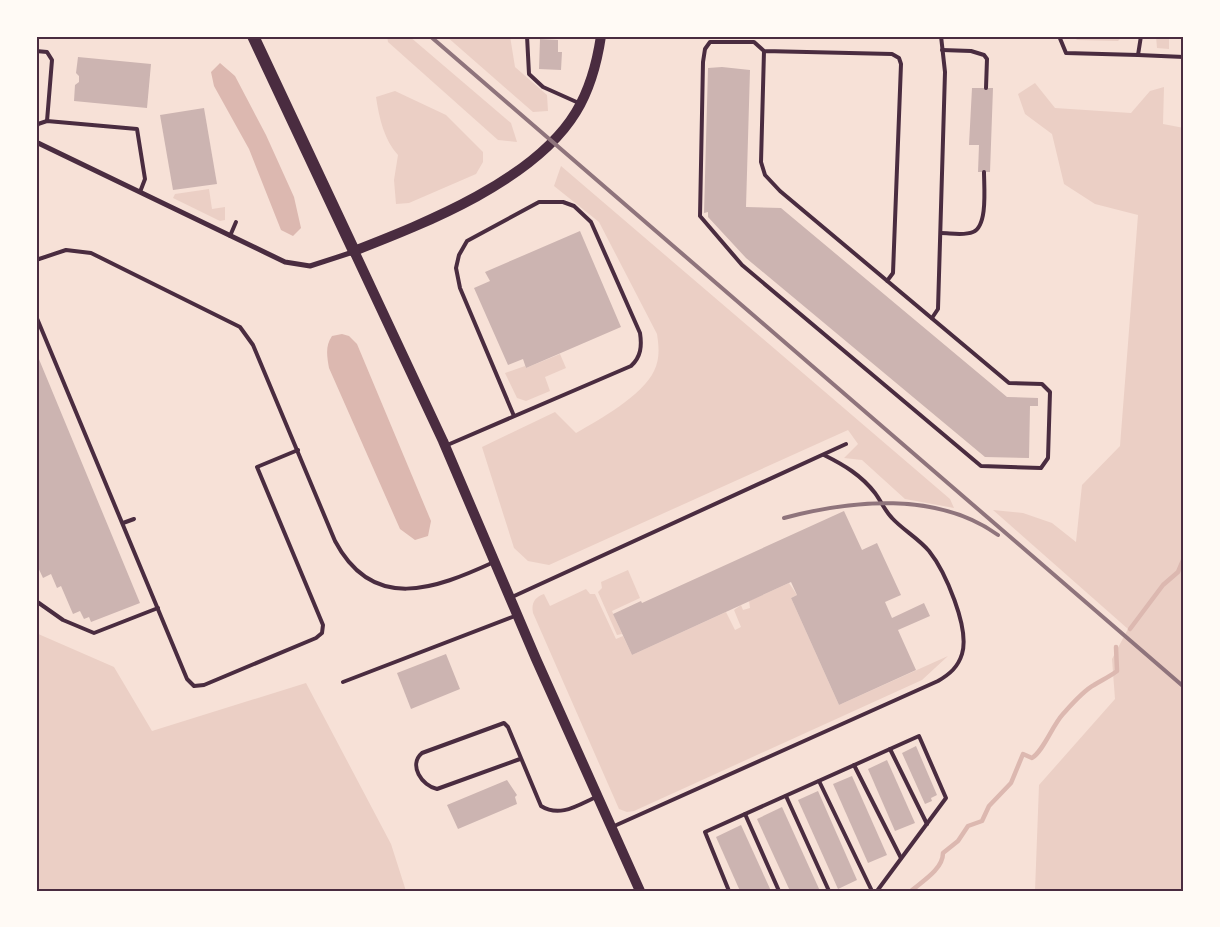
<svg xmlns="http://www.w3.org/2000/svg" width="1220" height="927" font-family="'IBM Plex Serif',serif">
<rect width="100%" height="100%" fill="#f7e1d7"/>
<g fill="#ebcfc5">
<polygon points="387,36 409,36 511,123 517,142 498,140 388,42"/>
<polygon points="446,36 510,36 515,67 547,95 548,111 533,112"/>
<polygon points="1073,36 1123,36 1118,41 1077,40"/>
<polygon points="1156,36 1169,36 1169,49 1157,48"/>
<polygon points="1035,83 1055,108 1131,113 1150,91 1164,87 1163,124 1184,128 1184,891 1035,891 1039,785 1115,699 1112,659 1128,629 993,510 1023,513 1052,523 1076,542 1082,485 1120,446 1138,215 1095,204 1064,184 1052,134 1025,114 1018,94"/>
<path d="M 395,91 L 446,115 L 483,152 L 483,162 L 476,174 L 409,203 L 396,204 L 394,180 L 398,155 C 384,140 379,117 376,97 Z"/>
<path d="M 561,166 L 950,499 L 954,508 L 905,499 L 862,460 L 844,458 L 858,444 L 848,430 L 549,565 L 528,561 L 514,548 L 482,447 L 555,412 L 576,433 C 599,420 643,395 654,371 C 660,359 659,347 657,334 L 599,222 L 554,186 Z"/>
<polygon points="209,189 212,209 225,207 225,220 220,221 173,198 175,194"/>
<polygon points="560,354 566,368 545,377 550,391 526,401 517,398 505,373 525,366 526,368"/>
<polygon points="628,570 640,598 612,611 622,634 617,635 598,592 602,588 601,582"/>
<path d="M 789,583 L 797,595 L 791,598 L 839,705 L 948,656 L 922,680 L 634,811 L 627,812 L 619,809 L 533,613 C 531,603 535,597 544,594 L 550,606 L 586,589 L 590,594 L 595,594 L 616,639 L 623,636 L 632,655 L 726,612 L 735,630 L 741,627 L 734,610 L 741,605 L 743,610 L 750,608 L 749,601 Z"/>
<polygon points="36,633 114,667 152,731 306,683 391,844 406,891 36,891"/>
</g>
<g fill="#dcb8b0">
<polygon points="220,63 235,76 266,135 294,197 301,228 293,236 281,230 249,149 214,86 211,72"/>
<path d="M 342,334 L 349,336 L 357,344 L 431,521 L 428,536 L 415,540 L 400,529 L 329,368 C 327,356 325,346 332,336 Z"/>
</g>
<g fill="none" stroke-linecap="round" stroke-linejoin="round">
<g stroke="#dcb8b0" stroke-width="4.5">
<polyline points="1130,629 1163,585 1178,572 1184,558"/>
<path d="M 911,891 C 923,881 943,869 943,853 L 958,841 L 968,826 L 982,821 L 989,806 L 1011,783 L 1023,754 L 1032,758 C 1044,750 1052,726 1063,714 C 1071,705 1083,691 1094,685 C 1102,680 1109,677 1117,671 L 1116,647"/>
</g>
</g>
<g fill="#ccb4b1">
<polygon points="540,39 558,40 558,52 562,52 561,70 539,69"/>
<polygon points="78,57 151,64 147,108 74,101 75,85 79,82 79,76 76,73"/>
<polygon points="722,67 750,70 746,207 781,208 1007,397 1038,398 1038,406 1030,406 1029,458 985,457 746,258 708,217 708,212 704,213 708,68"/>
<polygon points="972,88 993,88 990,172 978,172 979,145 969,145"/>
<polygon points="204,108 217,184 173,190 160,115"/>
<polygon points="580,231 621,327 526,368 523,359 508,365 474,288 490,281 485,272"/>
<polygon points="36,352 140,603 91,622 89,617 84,619 80,611 73,614 61,586 57,588 51,574 43,578 36,563"/>
<polygon points="844,511 862,550 877,543 901,595 885,602 892,618 924,603 930,616 898,630 916,670 839,705 791,598 797,595 791,582 632,655 613,614 641,601 642,603"/>
<polygon points="446,654 460,689 411,709 397,673"/>
<polygon points="916,746 937,795 931,798 932,801 925,804 902,753"/>
<polygon points="887,760 915,823 895,831 868,769"/>
<polygon points="852,776 887,855 868,863 833,784"/>
<polygon points="507,780 517,795 515,797 517,804 458,829 447,805"/>
<polygon points="818,791 857,880 838,889 798,800"/>
<polygon points="782,807 820,891 790,891 757,819"/>
<polygon points="741,825 771,891 740,891 716,837"/>
</g>
<g fill="none" stroke-linecap="round" stroke-linejoin="round">
<g stroke="#4a2c40" stroke-width="4">
<polyline points="527,36 529,74 543,87 581,104"/>
<polyline points="1059,36 1066,53 1138,55 1141,36"/>
<polyline points="942,50 971,51 984,55 987,59 986,88"/>
<polyline points="36,51 47,52 52,60 47,121"/>
<polyline points="764,51 761,162 765,175 780,191 1009,383 1042,384 1050,392 1048,458 1041,468 981,466 742,265 700,216 703,62 705,49 710,42 754,42 764,51 892,54 899,58 901,64 893,273 887,281"/>
<polyline points="1138,55 1184,57"/>
<polyline points="36,128 38,124 47,121 137,129 145,179 140,192"/>
<path d="M 941,233 C 950,233 964,236 973,232 C 988,226 984,187 984,172"/>
<polyline points="230,236 236,222"/>
<path d="M 36,260 L 66,250 L 91,253 L 240,327 L 253,345 L 335,541 C 373,613 435,589 494,562"/>
<polyline points="36,316 187,679 194,686 204,685 316,638 322,633 323,625 257,467 298,450"/>
<polyline points="932,318 938,309 945,72 941,36"/>
<path d="M 445,446 L 631,366 C 641,357 642,346 640,333 L 591,222 L 574,206 L 563,202 L 539,202 L 467,241 L 459,255 L 456,268 L 460,288 L 514,416"/>
<polyline points="123,523 134,519"/>
<polyline points="512,597 846,444"/>
<polyline points="36,601 63,620 94,633 158,608"/>
<polyline points="343,682 515,616"/>
<polyline points="890,749 927,824"/>
<path d="M 520,759 L 437,789 C 422,786 408,765 422,753 L 504,723 L 508,727 L 541,806 C 560,818 578,805 596,797"/>
<polyline points="854,765 901,858"/>
<polyline points="819,781 872,891"/>
<polyline points="786,796 829,891"/>
<polyline points="745,814 779,891"/>
<path d="M 612,827 L 938,681 C 950,674 958,667 962,654 C 970,628 945,571 929,551 C 918,538 903,530 892,518 C 885,511 881,501 875,493 C 861,475 844,465 824,455"/>
<polyline points="729,891 705,832 919,736 946,798 877,891"/>
</g>
<polyline stroke="#4a2c40" stroke-width="5" points="36,142 285,262 310,266 353,252"/>
<path stroke="#4a2c40" stroke-width="10" d="M 601,36 C 597,63 590,89 576,112 C 535,180 426,223 354,251 L 443,441 L 536,659 L 640,891"/>
<polyline stroke="#4a2c40" stroke-width="12" points="253,36 354,251"/>
<g stroke="#8f747c" stroke-width="4">
<polyline points="430,36 1184,687"/>
<path d="M 784,518 C 851,500 937,491 998,535"/>
</g>
</g>
<rect width="1220" height="927" fill="none" stroke="#fffaf5" stroke-width="75"/>
<rect x="38" y="38" width="1144" height="852" fill="none" stroke="#4a2c40" stroke-width="2"/>
</svg>
